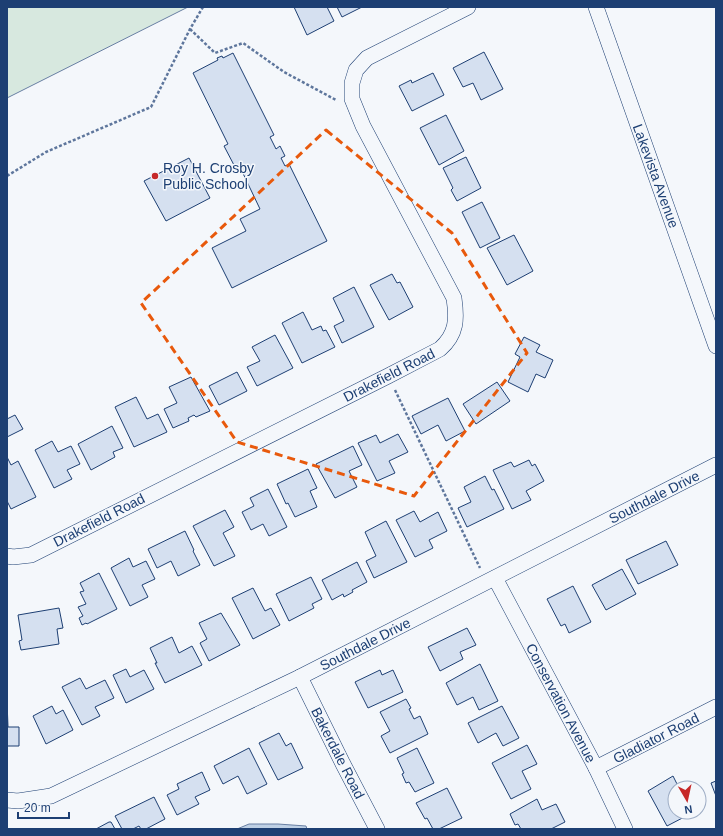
<svg xmlns="http://www.w3.org/2000/svg" width="723" height="836" font-family="Arial,sans-serif">
<rect width="100%" height="100%" fill="#f4f7fb"/>
<polygon fill="#d7e8df" stroke="#687fa3" points="7,7 188,7 7,98"/>
<polygon fill="#bed0e5" stroke="#687fa3" points="249,824 278,824 306,826 307,829 237,829"/>
<g fill="#d5e0f0" stroke="#1d3f73">
<polygon points="294,7 327,7 334,21 307,35"/>
<polygon points="337,7 362,7 342,17"/>
<polygon points="484,52 503,89 481,100 473,83 463,87 453,68"/>
<polygon points="233,53 274,135 270,137 276,149 280,146 285,156 281,158 285,166 289,164 327,241 232,288 212,248 246,231 240,219 260,209 239,165 235,167 224,146 228,144 193,73 218,60 217,58 222,56 223,58"/>
<polygon points="433,73 444,95 412,111 399,86 411,80 412,83"/>
<polygon points="446,115 464,151 439,165 420,128"/>
<polygon points="466,157 481,188 457,201 451,190 453,188 443,168"/>
<polygon points="189,158 210,198 166,221 144,181"/>
<polygon points="482,202 500,238 480,248 462,212"/>
<polygon points="514,235 533,271 507,285 487,248"/>
<polygon points="392,274 397,283 400,282 413,307 389,320 370,285"/>
<polygon points="354,287 374,327 342,343 334,326 344,321 333,298"/>
<polygon points="303,312 312,330 321,326 323,331 326,330 335,347 302,363 282,323"/>
<polygon points="275,335 293,368 257,386 247,367 260,361 252,347"/>
<polygon points="524,337 540,345 536,352 553,360 545,378 536,374 528,392 508,382 520,357 515,354"/>
<polygon points="237,372 247,391 219,405 209,386"/>
<polygon points="191,377 210,411 196,417 194,415 188,418 189,421 173,428 164,409 177,403 169,387"/>
<polygon points="497,382 510,401 476,424 463,404"/>
<polygon points="136,397 147,419 158,414 167,432 134,447 115,407"/>
<polygon points="448,398 465,431 446,441 438,425 421,434 412,416"/>
<polygon points="15,415 23,429 7,437 7,419"/>
<polygon points="112,426 123,448 113,452 115,457 91,470 78,444"/>
<polygon points="398,434 408,452 389,461 395,473 377,481 358,443 376,435 380,443"/>
<polygon points="52,441 58,452 71,446 80,464 67,470 72,479 54,488 35,450"/>
<polygon points="353,446 362,465 349,471 357,487 335,498 316,464"/>
<polygon points="7,457 11,465 18,461 36,497 11,509 7,501"/>
<polygon points="529,460 532,466 535,464 544,481 526,491 531,500 512,509 493,470 511,462 514,467"/>
<polygon points="308,469 317,488 310,491 317,507 295,517 288,503 286,504 277,484"/>
<polygon points="485,476 492,490 494,489 504,509 467,527 458,508 471,502 464,487"/>
<polygon points="268,489 287,527 269,536 263,524 251,530 242,512 254,506 250,498"/>
<polygon points="225,510 234,527 223,533 235,556 214,566 193,526"/>
<polygon points="414,511 420,522 438,512 447,531 429,540 433,548 415,557 396,520"/>
<polygon points="386,521 407,562 374,578 366,561 376,556 365,532"/>
<polygon points="185,531 194,550 193,551 200,565 178,576 171,561 157,568 148,549"/>
<polygon points="666,541 678,565 638,584 626,560"/>
<polygon points="129,558 133,567 146,561 155,579 142,585 148,597 130,606 111,568"/>
<polygon points="357,562 367,582 352,590 353,592 344,597 343,594 332,600 322,580"/>
<polygon points="622,569 636,594 606,610 592,585"/>
<polygon points="99,573 117,609 87,624 86,623 82,625 79,618 83,616 78,607 86,604 80,592 84,591 80,583"/>
<polygon points="311,577 322,599 312,604 314,608 289,621 276,594"/>
<polygon points="573,586 591,622 569,633 565,624 561,626 547,599"/>
<polygon points="253,588 265,611 271,608 280,625 253,639 232,598"/>
<polygon points="59,608 63,628 57,629 59,644 21,650 19,641 22,640 18,615"/>
<polygon points="221,613 240,645 209,661 200,643 207,639 199,623"/>
<polygon points="467,628 476,645 460,652 463,659 440,671 428,647"/>
<polygon points="172,637 179,653 192,646 202,665 165,683 155,663 157,663 150,648"/>
<polygon points="480,664 498,701 479,710 473,697 457,705 446,683"/>
<polygon points="126,669 130,677 144,670 154,689 126,703 113,675"/>
<polygon points="380,670 382,675 393,670 403,692 368,708 355,682"/>
<polygon points="80,678 86,689 105,680 114,698 95,707 100,716 82,725 62,687"/>
<polygon points="406,699 411,708 409,709 414,719 420,716 428,734 390,753 381,736 390,731 380,712"/>
<polygon points="7,701 8,727 19,727 19,746 7,746"/>
<polygon points="52,706 56,714 63,710 73,730 46,744 33,716"/>
<polygon points="502,706 519,738 503,746 496,733 478,743 468,723"/>
<polygon points="279,733 286,746 291,743 303,768 278,780 259,743"/>
<polygon points="527,745 537,764 522,771 531,789 511,799 492,763"/>
<polygon points="249,748 267,784 247,794 238,776 223,784 214,766"/>
<polygon points="417,748 434,783 415,792 409,782 406,783 402,774 404,773 397,758"/>
<polygon points="202,772 210,790 195,797 199,804 177,815 167,795 179,789 177,784"/>
<polygon points="673,776 679,788 675,788 675,812 692,813 667,826 648,791"/>
<polygon points="716,781 716,796 711,783"/>
<polygon points="447,788 462,818 439,829 433,829 427,818 425,819 416,803"/>
<polygon points="154,797 165,819 146,829 141,829 139,826 133,829 122,829 115,816"/>
<polygon points="537,799 542,810 556,804 565,822 551,829 521,829 518,824 515,825 510,814"/>
<polygon points="111,822 115,829 96,829 109,822"/>
</g>
<g fill="none" stroke-linecap="round" stroke-linejoin="round">
<defs>
<g id="street">
<polyline points="596,7 716,346"/>
<path d="M 7,556 L 13,557 L 31,555 L 388,376 L 440,349 C 457,334 457,319 454,298 L 363,126 L 352,99 L 352,83 L 356,70 L 367,58 L 468,7"/>
<polyline points="495,578 596,768 625,829"/>
<polyline points="300,677 343,764 377,829"/>
<polyline points="596,768 716,707"/>
<polyline points="7,800 18,801 51,796 300,677 716,465"/>
</g>
</defs>
<use href="#street" stroke="#1d3f73" stroke-width="16"/>
<g stroke="#5e769c" stroke-width="2.5" stroke-dasharray="3 2" stroke-linecap="butt">
<polyline points="190,29 215,53 243,43 284,72 336,100"/>
<polyline points="7,176 46,152 151,107 190,29 203,7"/>
<polyline points="395,390 480,568"/>
</g>
<use href="#street" stroke="#f4f7fb" stroke-width="15"/>
</g>
<path fill="none" stroke="#e8590c" stroke-width="3" stroke-dasharray="8 5" stroke-linejoin="round" d="M 326,130 L 452,233 L 527,353 L 414,496 L 237,442 L 141,303 Z"/>
<circle fill="#c62828" stroke="#f4f7fb" stroke-width="1.5" cx="155" cy="176" r="4"/>
<g text-anchor="middle" dominant-baseline="central" stroke-width="3" stroke-linejoin="round" paint-order="stroke">
<g font-size="14" fill="#1d3f73" stroke="#f4f7fb" text-anchor="start">
<text x="163" y="168">Roy H. Crosby<tspan x="163" dy="16">Public School</tspan></text>
</g>
<g font-size="14" fill="#1d3f73" stroke="#f4f7fb">
<text transform="translate(656 176) rotate(70)">Lakevista Avenue</text>
<text transform="translate(389 375) rotate(-27)">Drakefield Road</text>
<text transform="translate(654 497) rotate(-27)">Southdale Drive</text>
<text transform="translate(99 520) rotate(-27)">Drakefield Road</text>
<text transform="translate(365 644) rotate(-27)">Southdale Drive</text>
<text transform="translate(561 703) rotate(62)">Conservation Avenue</text>
<text transform="translate(656 738) rotate(-27)">Gladiator Road</text>
<text transform="translate(338 753) rotate(63)">Bakerdale Road</text>
</g>
</g>
<rect width="723" height="836" fill="none" stroke="#1d3f73" stroke-width="16"/>
<g transform="translate(687 800) rotate(171)"><circle r="19" fill="#f4f7fb" stroke="#9eadc5"/>
<path d="M0-3L7 15L0 10L-7 15Z" fill="#c62828"/>
<text y="-6" font-size="11" font-weight="bold" text-anchor="middle" fill="#1d3f73">N</text>
</g>
<path d="M18 812v6h51v-6" fill="none" stroke="#1d3f73" stroke-width="2"/>
<text x="24" y="812" font-size="12" fill="#1d3f73" stroke="#f4f7fb" stroke-width="3" paint-order="stroke">20 m</text>
</svg>
